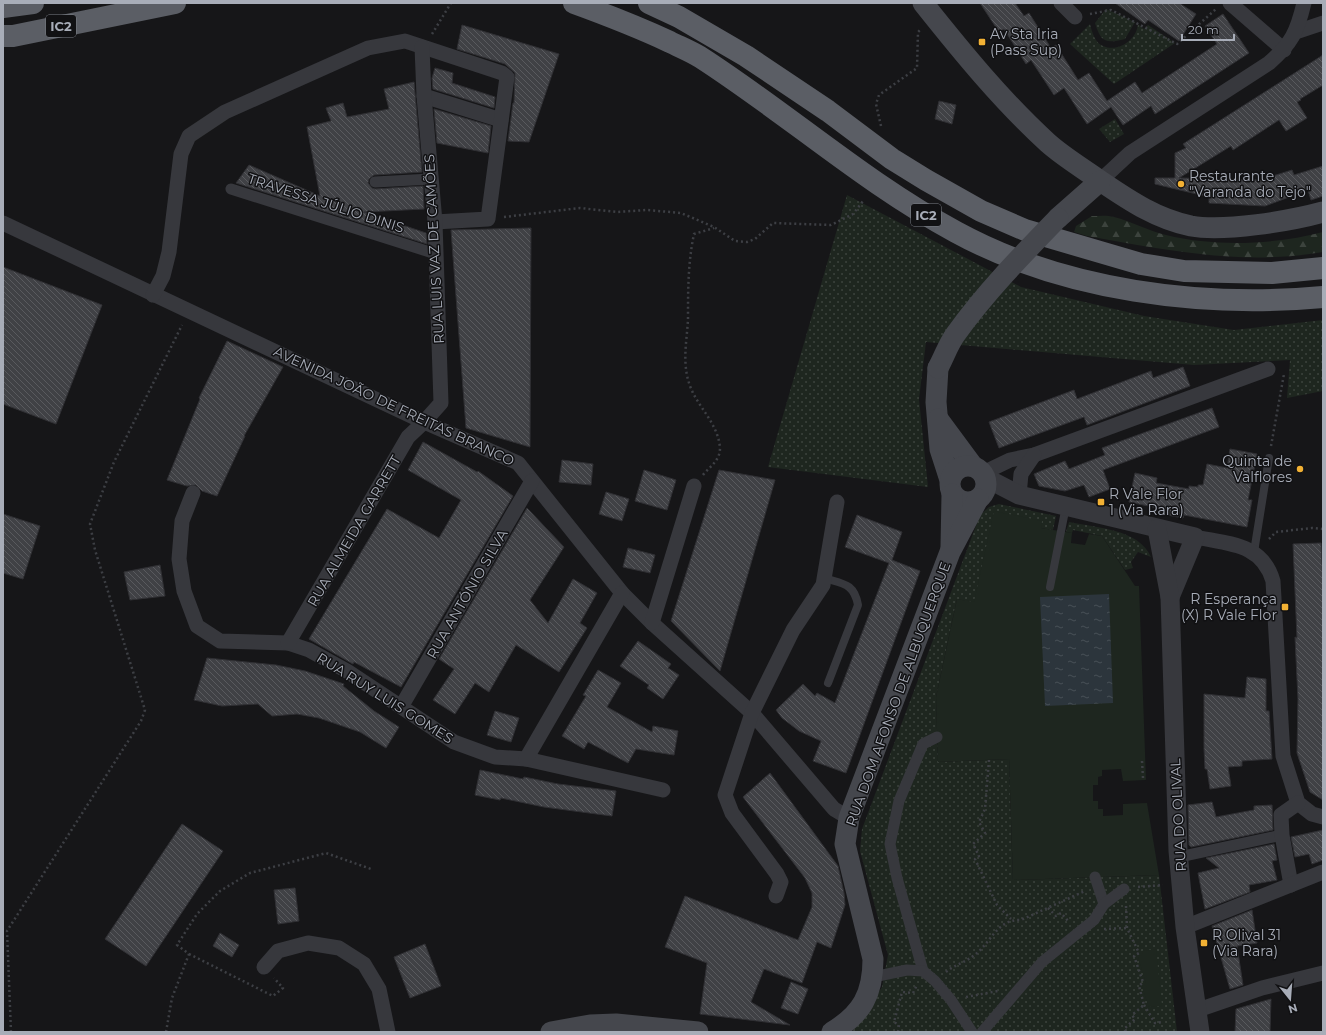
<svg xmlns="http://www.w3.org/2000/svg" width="1326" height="1035" font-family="Montserrat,sans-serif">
<defs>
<pattern id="grass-dots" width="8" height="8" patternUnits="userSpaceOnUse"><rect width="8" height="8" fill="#1e261f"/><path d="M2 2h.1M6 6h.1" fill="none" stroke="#3c433d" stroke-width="1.8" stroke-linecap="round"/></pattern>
<pattern id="forest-firs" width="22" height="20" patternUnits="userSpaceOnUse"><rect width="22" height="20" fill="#1e261f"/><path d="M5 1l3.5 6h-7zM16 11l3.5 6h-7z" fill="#3c433d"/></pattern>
<pattern id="water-ripples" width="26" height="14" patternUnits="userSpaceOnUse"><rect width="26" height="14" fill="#2c353c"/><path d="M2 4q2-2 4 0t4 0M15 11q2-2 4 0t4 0" fill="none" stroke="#485056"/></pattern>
<pattern id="building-back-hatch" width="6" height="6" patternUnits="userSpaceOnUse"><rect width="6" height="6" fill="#404145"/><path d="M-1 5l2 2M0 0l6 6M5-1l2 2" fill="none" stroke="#595a5e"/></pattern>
</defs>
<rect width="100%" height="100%" fill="#161618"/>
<g fill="url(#grass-dots)">
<path d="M 1106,9 L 1135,22 L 1125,39 C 1105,44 1101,42 1095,23 Z"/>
<path d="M 1090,24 C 1092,32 1095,43 1103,46 C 1119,53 1137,39 1138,24 L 1144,29 L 1148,25 L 1175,43 L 1114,84 L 1070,44 Z"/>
<polygon points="1115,119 1124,134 1110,142 1099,129"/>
<polygon points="847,195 1021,287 1144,316 1234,330 1323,320 1323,391 1287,398 1290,360 1194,365 926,342 919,399 928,487 768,467"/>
<polygon points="999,504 1056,516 1053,530 1040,528 1041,521 974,603 957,599 936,697 938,762 1009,759 1013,880 1159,875 1177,1032 852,1032 882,987 888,955 860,851 862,829 980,515 989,507"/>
<path d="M 1069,522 C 1097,528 1139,529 1151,557 L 1138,552 L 1131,562 L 1133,568 L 1125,570 L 1102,536 L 1073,530 L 1072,533 L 1066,532 Z"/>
</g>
<path fill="url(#forest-firs)" d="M 1092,216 C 1099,216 1107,215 1114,217 C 1131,221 1148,231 1166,235 C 1215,247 1274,245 1323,232 L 1323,252 C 1244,266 1165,250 1087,236 L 1074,232 L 1076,226 Z"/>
<g fill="#1e261f">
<polygon points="994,511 1042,521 1041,528 1072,533 1071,543 1085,545 1089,534 1102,536 1135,586 1139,586 1146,780 1123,781 1121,769 1102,770 1102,776 1098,777 1098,785 1093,785 1093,801 1098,801 1098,809 1103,809 1103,816 1123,815 1123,804 1147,803 1159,875 1013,880 1009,759 938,762 936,697 957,599 974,602"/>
<polygon points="1156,949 1162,1006 1149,1007 1142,987 1146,983 1138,957 1143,954 1142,951"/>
</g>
<polygon fill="url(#water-ripples)" points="1109,594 1113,703 1045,706 1040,597"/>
<g fill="url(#building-back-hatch)" stroke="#303034">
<polygon points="980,3 1015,3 1024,16 1029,13 1051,48 1056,45 1078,80 1089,73 1107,101 1135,82 1142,93 1217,44 1205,26 1223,14 1249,53 1155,114 1151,106 1123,125 1111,107 1087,124 1064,88 1054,95 1031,60 1026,64 1004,29 999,32"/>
<polygon points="1115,3 1179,3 1196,14 1179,41 1148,20 1145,24"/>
<polygon points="462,25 559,54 529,142 508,141 513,103 514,103 515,73 505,64 457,49"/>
<polygon points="1323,55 1323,85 1300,99 1301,100 1297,102 1307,118 1286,131 1279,120 1233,150 1231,146 1179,178 1260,180 1292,170 1294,175 1323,166 1323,196 1311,200 1308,190 1265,206 1209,203 1209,197 1155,184 1155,178 1175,178 1175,153 1186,148 1183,144"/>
<polygon points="435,68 453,73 452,83 495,97 494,108 433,89 432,78"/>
<polygon points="414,82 422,172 374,175 369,179 368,183 372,188 375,189 423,186 424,209 364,212 426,233 427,244 236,183 249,165 320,196 307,127 331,121 326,108 343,103 347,117 389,109 384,89"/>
<polygon points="939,101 956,105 952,124 935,119"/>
<polygon points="434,109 491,126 488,153 437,143"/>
<polygon points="531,228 530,447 466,428 451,230"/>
<polygon points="3,267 102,305 56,424 3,404"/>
<polygon points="227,341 283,367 244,436 245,436 217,496 202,491 196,485 187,486 167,480 200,399 199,398"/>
<polygon points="1183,367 1190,386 1087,425 1084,417 999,448 989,422 1074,390 1077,399 1151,371 1153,378"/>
<polygon points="1212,408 1219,427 1103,470 1110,489 1089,497 1084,485 1065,491 1039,486 1034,474 1065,461 1069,469 1105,455 1102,448"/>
<polygon points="423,442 477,472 478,471 513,496 401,687 354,662 353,664 309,639 387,509 439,538 461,500 408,470"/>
<polygon points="1230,449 1257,454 1248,500 1252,500 1247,527 1184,515 1183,518 1157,513 1158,508 1129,502 1135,473 1157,478 1156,483 1189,489 1189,486 1198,487 1198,485 1203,485 1207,464 1227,468"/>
<polygon points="562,460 593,464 591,485 559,482"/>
<polygon points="644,470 676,480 667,510 635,501"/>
<polygon points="719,470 775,480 720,671 671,621"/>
<polygon points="606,492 629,499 622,521 599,514"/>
<polygon points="527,508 564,547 530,600 548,623 573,579 597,593 580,623 587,628 559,672 516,645 489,692 475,683 455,714 433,700 454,669 439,659"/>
<polygon points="3,514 40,526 23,579 3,573"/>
<polygon points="857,515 902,532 892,560 920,571 846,773 813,761 821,741 799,731 782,718 776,710 803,684 815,696 817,693 835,703 889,563 845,547"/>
<polygon points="1321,543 1323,586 1323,800 1310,792 1297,753 1298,699 1295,637 1297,638 1293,544"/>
<polygon points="628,548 655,555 650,573 623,567"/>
<polygon points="160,565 165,596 130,600 124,572"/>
<polygon points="638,641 671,664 668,668 679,675 663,699 647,688 649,685 620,666"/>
<polygon points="207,658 276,665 305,671 344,684 343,686 374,711 399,727 386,748 360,732 319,718 297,714 272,716 258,704 222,706 194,700"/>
<polygon points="598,670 621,683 607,707 652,732 653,726 678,731 674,755 636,749 628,763 588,742 584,749 562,736 586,696 583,695"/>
<polygon points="1247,677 1266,679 1266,711 1269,711 1272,759 1242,761 1242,766 1228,767 1231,786 1210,789 1207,769 1205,769 1204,749 1204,694 1245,698"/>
<polygon points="495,711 519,718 511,742 487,735"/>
<polygon points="480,770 523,779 524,777 558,784 616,791 612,816 544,807 501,798 500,800 475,795"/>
<polygon points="770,773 838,866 844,893 845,905 831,948 817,942 802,983 764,969 751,1002 790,1025 700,1014 707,963 665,947 685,896 798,940 812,907 812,893 805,878 743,797"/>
<polygon points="1212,802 1216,817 1254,810 1254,806 1272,805 1273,830 1191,847 1189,845 1188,805"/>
<polygon points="182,824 223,851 146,966 105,939"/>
<polygon points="1323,830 1323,860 1312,864 1309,854 1295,857 1291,837"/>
<polygon points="1274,844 1277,860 1272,861 1277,880 1249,885 1250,892 1205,909 1198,873 1219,868 1206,858"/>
<polygon points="295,888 299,921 278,924 274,890"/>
<polygon points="1252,910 1257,943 1237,946 1243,985 1230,989 1212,926"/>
<polygon points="220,933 239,945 232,957 213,946"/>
<polygon points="425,944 441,986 410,998 394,957"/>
<polygon points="791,982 808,989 798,1014 781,1008"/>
<polygon points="1271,999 1270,1032 1235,1032 1236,1009"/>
</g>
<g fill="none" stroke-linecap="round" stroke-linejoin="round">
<g stroke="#3d3f44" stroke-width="2.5" stroke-dasharray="2 3" stroke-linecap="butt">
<polyline points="1090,14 1111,10 1177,44 1216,9"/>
<polyline points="432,34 451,3"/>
<polyline points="881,126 876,104 879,95 917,68 918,32 921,29"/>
<polyline points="504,217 580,208 617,212 647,210 681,213 714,227 735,241 747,242 755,239 773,223 831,225 853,214 863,201"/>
<polyline points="1271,446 1284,374"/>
<path d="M 703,475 C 710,466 720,461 720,448 C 718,422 696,406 689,383 C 682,361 687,340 688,319 C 688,290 688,262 694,234 L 714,228"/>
<polyline points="1269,539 1276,532 1312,528 1323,529"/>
<polyline points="989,760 985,809 979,822 985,833 973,844 979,856 975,859 997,905 1011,919"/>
<polyline points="1142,761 1143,778 1146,778"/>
<polyline points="1138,887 1163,885"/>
<polyline points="1126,906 1127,928 1139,953 1134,956 1143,982 1139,986 1144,1005 1132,1015 1135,1019 1124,1029 1126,1032"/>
<polyline points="1048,908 1056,916 1061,913 1069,922"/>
<polyline points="1104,929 1127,928"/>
<polyline points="189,954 273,996 283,988 274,978"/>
<path d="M 946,972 C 954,965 964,963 973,956 C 991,944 996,919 1021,920 L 1085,891"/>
<polyline points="966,997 998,991"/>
<polyline points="1144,1005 1155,1023 1163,1022"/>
<polyline points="11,1032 7,931 141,721 145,710 95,550 90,524 114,462 182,325"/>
<polyline points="166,1032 172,998 189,954 177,945 197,914 220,891 250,873 326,853 371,869"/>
<polyline points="898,1032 899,1025 894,1022 902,992 913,993 917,985"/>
</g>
<g stroke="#37383d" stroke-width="8">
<polyline points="1254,552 1269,458"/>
<path d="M 824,578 C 843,584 854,583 858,605 L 828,683"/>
<polyline points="1050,587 1066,506"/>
</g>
<g stroke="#37383d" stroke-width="11">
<polyline points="375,182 431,179"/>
<polyline points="231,189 436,254"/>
<polyline points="1179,857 1282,835"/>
<polyline points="1095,877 1104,904"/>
<polyline points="923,971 897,878 890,844 899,801 923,744 937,737"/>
<polyline points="873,977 907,970 923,971 935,981 951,1000 972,1032"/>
<polyline points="982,1032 1042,962 1094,920 1104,904 1124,889"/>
</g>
<g stroke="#37383d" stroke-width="15">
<polyline points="1061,3 1075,17"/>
<polyline points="1230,3 1284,50"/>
<polyline points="1296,32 1323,23"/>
<polyline points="424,96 501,120"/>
<path d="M 1100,181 L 1130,153 L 1269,63 C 1292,43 1297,32 1304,3"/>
<polyline points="3,223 424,422 518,463 622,593 652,623 752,713 834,809 849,818"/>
<polyline points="153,295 163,276 169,252 181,154 189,136 225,112 368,48 405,41 502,73 507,77 488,219 435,222"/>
<polyline points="983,473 1010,460 1034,455 1268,369"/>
<polyline points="193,493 182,521 179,559 184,591 197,626 220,641 288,643 309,650 347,671 454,742 495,757 526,759 663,790"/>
<polyline points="1019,495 1021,474 1034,455"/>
<path d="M 1195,537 C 1228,544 1262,543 1273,581 L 1283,756 L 1298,803 L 1312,814 L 1323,817"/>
<polyline points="652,623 694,486"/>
<polyline points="288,643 408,437 424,422 441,403 435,222 424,96 422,47"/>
<polyline points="401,707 532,481"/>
<polyline points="526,759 622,593"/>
<polyline points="1291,885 1282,835 1281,815 1298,803"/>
<polyline points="776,896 781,882 777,874 732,813 725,795 752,713 793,630 823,585 837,502"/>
<polyline points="1185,927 1323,872"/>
<polyline points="264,967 278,951 308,943 339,948 364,964 379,989 388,1032"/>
<polyline points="1198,1010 1262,988 1323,973"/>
</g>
<g stroke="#37383d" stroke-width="19">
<polyline points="986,478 1019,495 1195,537 1170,597"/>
<polyline points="1157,529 1170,597 1178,851 1185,927 1200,1032"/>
</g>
<g stroke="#45474d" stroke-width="21">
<path d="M 923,3 C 962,52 1002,101 1048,143 C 1065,158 1084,169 1102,182 C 1130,201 1157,219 1191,226 C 1224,232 1290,221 1323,212"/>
<polyline points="1058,218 1100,181"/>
<polyline points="938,368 936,402 940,449 950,480"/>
<polyline points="938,419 972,465"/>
<circle cx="968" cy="484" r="18"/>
<polyline points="951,547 952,494"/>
<polyline points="551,1032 590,1025 616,1024 698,1032"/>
<path d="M 832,1032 C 862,1014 873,994 873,959 L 845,844 L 849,818 L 950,552 L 978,499"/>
</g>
<g stroke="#5b5e65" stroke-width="22">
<path d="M 574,3 C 607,15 638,27 670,42 C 680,47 690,51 700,57 C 787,113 865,183 956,232 C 1064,291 1202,308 1323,297"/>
<polyline points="649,3 679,17 746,56 828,111 892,159 926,180 981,211 1025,230 1141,264 1184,271 1272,273 1323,268"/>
<polyline points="3,7 33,3"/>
<polyline points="3,36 13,36 175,3"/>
</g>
<path stroke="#45474d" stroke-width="21" d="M 938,368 C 944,357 948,345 955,335 C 985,293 1022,255 1058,218"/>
</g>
<g fill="#f2b134" stroke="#111113" stroke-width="1.5">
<rect x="978" y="38" width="8" height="8" rx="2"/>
<circle cx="1181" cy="184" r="4"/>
<circle cx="1300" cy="469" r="4"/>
<rect x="1097" y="498" width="8" height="8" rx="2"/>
<rect x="1281" y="603" width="8" height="8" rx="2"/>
<rect x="1200" y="939" width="8" height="8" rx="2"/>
</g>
<g text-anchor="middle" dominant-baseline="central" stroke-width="3" stroke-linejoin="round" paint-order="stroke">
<g fill="#111113" stroke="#7b7e86" stroke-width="1">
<rect x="46" y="15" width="30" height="22" rx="3"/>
<rect x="911" y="204" width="30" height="22" rx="3"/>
</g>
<g font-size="13" font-weight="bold" fill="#a8adb8">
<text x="61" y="26">IC2</text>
<text x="926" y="215">IC2</text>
</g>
<g font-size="14" fill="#a8adb8" stroke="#111113" text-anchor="start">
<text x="990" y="34">Av Sta Iria<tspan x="990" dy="16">(Pass Sup)</tspan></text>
<text x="1189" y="176">Restaurante<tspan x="1189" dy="16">"Varanda do Tejo"</tspan></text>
<text x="1292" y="461" text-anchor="end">Quinta de<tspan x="1292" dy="16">Valflores</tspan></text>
<text x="1109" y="494">R Vale Flor<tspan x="1109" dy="16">1 (Via Rara)</tspan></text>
<text x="1277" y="599" text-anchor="end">R Esperança<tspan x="1277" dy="16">(X) R Vale Flor</tspan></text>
<text x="1212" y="935">R Olival 31<tspan x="1212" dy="16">(Via Rara)</tspan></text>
</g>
<g font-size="14" fill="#a8adb8" stroke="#111113">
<text transform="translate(326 203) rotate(18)">TRAVESSA JÚLIO DINIS</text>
<text transform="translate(434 249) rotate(-93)">RUA LUIS VAZ DE CAMÕES</text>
<text transform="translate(394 406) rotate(25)">AVENIDA JOÃO DE FREITAS BRANCO</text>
<text transform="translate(354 531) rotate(-60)">RUA ALMEIDA GARRETT</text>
<text transform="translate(467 594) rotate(-60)">RUA ANTÓNIO SILVA</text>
<text transform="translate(898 694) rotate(-70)">RUA DOM AFONSO DE ALBUQUERQUE</text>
<text transform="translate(385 698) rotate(32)">RUA RUY LUIS GOMES</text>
<text transform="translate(1178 815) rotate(-93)">RUA DO OLIVAL</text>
</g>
</g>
<rect width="1326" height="1035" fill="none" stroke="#a8adb8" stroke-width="8"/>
<g transform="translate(1290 999) rotate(163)" stroke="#111113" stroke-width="3" paint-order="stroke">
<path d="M0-3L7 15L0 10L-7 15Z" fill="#a8adb8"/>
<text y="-6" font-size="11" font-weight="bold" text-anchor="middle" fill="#a8adb8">N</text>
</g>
<path d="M1182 34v6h52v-6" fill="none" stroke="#a8adb8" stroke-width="2"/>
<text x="1188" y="34" font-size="12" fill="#a8adb8" stroke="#111113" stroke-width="3" paint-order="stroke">20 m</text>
</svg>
